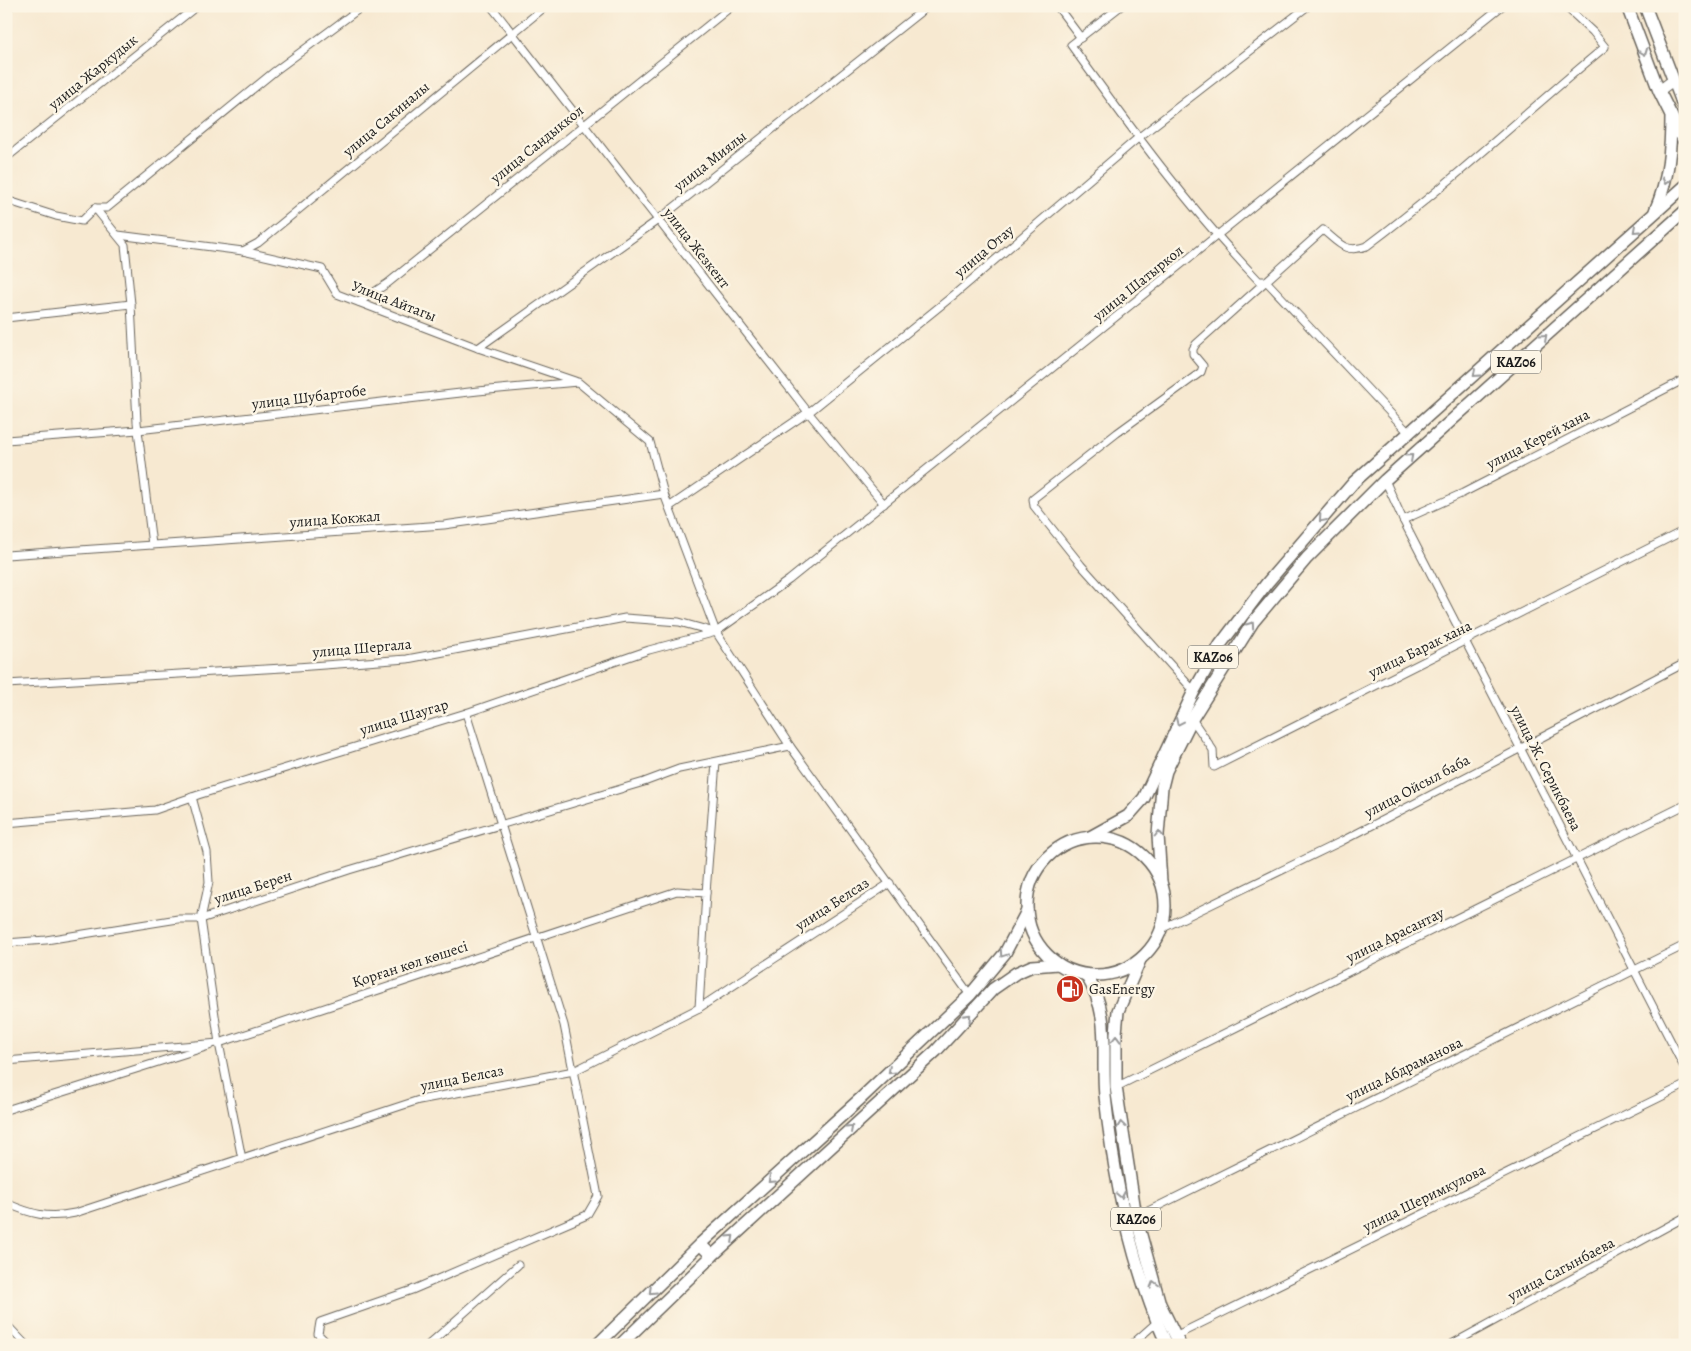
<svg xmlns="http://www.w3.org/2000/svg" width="1691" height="1351" font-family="Alegreya,serif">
<rect width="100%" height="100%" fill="#fcf5e5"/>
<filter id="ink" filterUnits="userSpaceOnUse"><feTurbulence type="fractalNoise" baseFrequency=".02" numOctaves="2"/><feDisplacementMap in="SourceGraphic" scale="10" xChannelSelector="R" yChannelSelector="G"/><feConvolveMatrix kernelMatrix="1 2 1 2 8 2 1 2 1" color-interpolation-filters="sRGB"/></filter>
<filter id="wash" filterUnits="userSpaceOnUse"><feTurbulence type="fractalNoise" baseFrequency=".0096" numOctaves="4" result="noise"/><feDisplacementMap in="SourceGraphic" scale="20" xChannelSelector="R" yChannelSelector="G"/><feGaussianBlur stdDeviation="1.12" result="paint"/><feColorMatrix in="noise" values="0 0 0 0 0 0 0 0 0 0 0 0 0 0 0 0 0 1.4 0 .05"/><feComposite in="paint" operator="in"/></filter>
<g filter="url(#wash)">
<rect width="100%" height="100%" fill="#f7e9d1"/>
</g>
<g filter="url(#ink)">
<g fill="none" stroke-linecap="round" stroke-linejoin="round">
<defs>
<g id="minor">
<polyline points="491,6 808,412 884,504"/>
<polyline points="1057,6 1081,38"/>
<path d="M 1121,6 L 1071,45 C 1130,127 1189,208 1259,281 L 1266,281 L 1410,434"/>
<polyline points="6,10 10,6"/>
<polyline points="6,158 197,6"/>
<polyline points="6,200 56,216 82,221 95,208 125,245 131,304 137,422 152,545"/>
<polyline points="95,208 107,208 275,71 363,6"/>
<polyline points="118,235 243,251 322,269 337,294 478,348 575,381"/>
<polyline points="243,251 258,243 546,6"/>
<polyline points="359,302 388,283 732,6"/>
<polyline points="6,318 131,304"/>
<polyline points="478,348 658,220 928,6"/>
<polyline points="6,440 138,430 478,391 578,382 650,442 664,494 716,632 790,746 970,995"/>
<polyline points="1385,480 1403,520 1685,1069"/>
<polyline points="669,507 813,409 955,294 1138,138 1308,6"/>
<polyline points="1403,520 1463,493 1685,379"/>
<polyline points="6,555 444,525 664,494"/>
<polyline points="6,684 283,668 407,659 625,618 679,622 715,632"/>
<path d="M 1194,691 L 1081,565 L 1034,506 L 1033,499 L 1117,433 L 1201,372 L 1203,366 L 1193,354 L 1193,349 L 1196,344 L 1323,230 C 1339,243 1345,254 1367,246 C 1450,184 1525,113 1605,47 L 1593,32 L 1565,6"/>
<polyline points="1192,719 1213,750 1214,767 1685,530"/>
<polyline points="192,797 207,852 209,882 201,919 219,1043 242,1159"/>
<polyline points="6,823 155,810 198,795 466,713 649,650 716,632 789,580 1502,6"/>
<polyline points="706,893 716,762"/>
<polyline points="1161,929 1342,841 1685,663"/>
<polyline points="6,943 46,940 178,919 201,919 349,870 644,782 679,769 790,746"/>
<polyline points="6,1061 219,1043 677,891 706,893 699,1008"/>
<polyline points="1116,1087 1685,805"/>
<polyline points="6,1110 209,1046"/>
<path d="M 6,1203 C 31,1214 48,1219 75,1213 L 419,1100 L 574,1071 L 699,1008 L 890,883"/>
<polyline points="1136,1217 1685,945"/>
<polyline points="6,1324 26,1345"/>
<polyline points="1175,1336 1685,1085"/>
<polyline points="329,1345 318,1334 320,1322 412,1290 587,1215 598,1196 564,1025 466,713"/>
<polyline points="428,1345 518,1265"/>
<polyline points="1131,1345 1157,1322"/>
<polyline points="1450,1345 1685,1217"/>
</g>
<polyline id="secondary" points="1659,91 1672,81"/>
<g id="primary">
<polyline points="1627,6 1659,91 1685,143"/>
<polyline points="1645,6 1685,110"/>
<polyline points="597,1345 700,1244 859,1100 970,995 1005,953 1027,911"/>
<polyline points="620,1345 712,1256 936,1051 993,989 1016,973 1032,966 1058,964"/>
</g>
<g id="trunk">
<polyline points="1681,101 1685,104"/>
<path d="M 1655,211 C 1669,179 1671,149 1671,115"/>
<polyline points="1090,837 1128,816 1144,798 1194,691 1220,645 1267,583 1354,482 1685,186"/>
<circle cx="1096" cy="906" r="69"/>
<polyline points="1161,882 1158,835 1162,787 1166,771 1192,719 1253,622 1307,558 1385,480 1685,211"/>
<polyline points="1140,960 1118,1011 1116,1033 1116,1087 1136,1217 1160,1304 1180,1345"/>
<path d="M 1086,975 C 1112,1016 1101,1051 1105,1096 C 1114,1181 1132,1267 1167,1345"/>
<polyline points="700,1244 712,1256"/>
</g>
</defs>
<use href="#minor" stroke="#69645b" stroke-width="9"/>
<use href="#secondary" stroke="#69645b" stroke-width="12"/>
<use href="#primary" stroke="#69645b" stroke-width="14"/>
<use href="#trunk" stroke="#69645b" stroke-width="14"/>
<use href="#minor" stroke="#fff" stroke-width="7"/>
<use href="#secondary" stroke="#fff" stroke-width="10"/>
<use href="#primary" stroke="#fff" stroke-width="11"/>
<use href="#trunk" stroke="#fff" stroke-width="11"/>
</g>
<defs><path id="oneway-chevron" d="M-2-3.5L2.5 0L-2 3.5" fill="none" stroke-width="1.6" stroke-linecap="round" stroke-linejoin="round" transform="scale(1.25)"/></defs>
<g stroke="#999">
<use href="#oneway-chevron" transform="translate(1644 52) rotate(69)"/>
<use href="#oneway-chevron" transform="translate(1666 181) rotate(104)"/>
<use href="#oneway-chevron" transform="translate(1636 230) rotate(138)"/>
<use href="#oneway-chevron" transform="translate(1544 337) rotate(-42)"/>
<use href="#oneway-chevron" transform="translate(1476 374) rotate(138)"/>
<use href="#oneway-chevron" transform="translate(1410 457) rotate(-42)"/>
<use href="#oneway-chevron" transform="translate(1322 519) rotate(131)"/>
<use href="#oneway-chevron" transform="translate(1251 625) rotate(-55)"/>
<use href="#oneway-chevron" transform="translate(1179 722) rotate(115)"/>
<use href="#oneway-chevron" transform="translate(1159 834) rotate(-90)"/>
<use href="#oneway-chevron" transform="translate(1003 954) rotate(124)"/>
<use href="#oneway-chevron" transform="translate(968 1017) rotate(-47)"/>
<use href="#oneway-chevron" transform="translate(1116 1039) rotate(-89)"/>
<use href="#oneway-chevron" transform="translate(891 1071) rotate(137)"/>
<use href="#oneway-chevron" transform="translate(1121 1125) rotate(-98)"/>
<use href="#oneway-chevron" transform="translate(850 1128) rotate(-42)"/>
<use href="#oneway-chevron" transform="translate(771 1180) rotate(138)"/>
<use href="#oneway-chevron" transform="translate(1121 1195) rotate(79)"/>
<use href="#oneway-chevron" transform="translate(731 1238) rotate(-43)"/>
<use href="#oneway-chevron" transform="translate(1154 1284) rotate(-106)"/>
<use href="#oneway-chevron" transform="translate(652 1291) rotate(136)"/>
</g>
</g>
<defs>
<symbol id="fuel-disc" viewBox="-11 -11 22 22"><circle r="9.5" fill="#c8321e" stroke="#fcf5e5"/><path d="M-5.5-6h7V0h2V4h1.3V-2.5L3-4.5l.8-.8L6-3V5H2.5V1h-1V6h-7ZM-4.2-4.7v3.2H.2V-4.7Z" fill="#fff"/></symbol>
</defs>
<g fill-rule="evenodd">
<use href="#fuel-disc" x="1054" y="973" width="32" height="32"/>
</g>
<g text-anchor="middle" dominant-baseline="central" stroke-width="5" stroke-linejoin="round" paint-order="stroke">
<g fill="#fcf5e5" stroke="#5f5d58" stroke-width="1">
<rect x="1491" y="350.5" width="50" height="23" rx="4"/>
<rect x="1188" y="645.5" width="50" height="23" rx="4"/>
<rect x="1111" y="1207.5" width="50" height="23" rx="4"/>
</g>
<g font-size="14" font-weight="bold" fill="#1c1c1c">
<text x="1516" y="362">KАZ06</text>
<text x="1213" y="657">KАZ06</text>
<text x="1136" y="1219">KАZ06</text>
</g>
<g font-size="15" fill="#1c1c1c" stroke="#fcf5e5">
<text transform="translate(93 72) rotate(-39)">улица Жаркудык</text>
<text transform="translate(386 119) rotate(-40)">улица Сакиналы</text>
<text transform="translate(537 144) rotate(-39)">улица Сандыккол</text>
<text transform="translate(710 161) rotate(-38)">улица Миялы</text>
<text transform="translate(697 248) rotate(52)">улица Жезкент</text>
<text transform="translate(984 251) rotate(-40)">улица Отау</text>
<text transform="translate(1138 283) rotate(-39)">улица Шатыркол</text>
<text transform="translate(394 301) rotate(21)">Улица Айтагы</text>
<text transform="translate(309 397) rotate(-7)">улица Шубартобе</text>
<text transform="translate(1538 439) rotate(-27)">улица Керей хана</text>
<text transform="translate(335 519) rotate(-4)">улица Кокжал</text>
<text transform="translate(362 648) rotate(-5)">улица Шергала</text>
<text transform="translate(1420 649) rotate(-26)">улица Барак хана</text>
<text transform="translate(404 717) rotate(-17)">улица Шаугар</text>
<text transform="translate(1546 768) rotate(63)">улица Ж. Серикбаева</text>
<text transform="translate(1417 786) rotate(-28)">улица Ойсыл баба</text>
<text transform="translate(253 887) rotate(-18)">улица Берен</text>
<text transform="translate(832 904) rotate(-33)">улица Белсаз</text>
<text transform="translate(1395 935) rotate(-26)">улица Арасантау</text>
<text transform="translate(410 964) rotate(-18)">Қорған көл көшесі</text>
<text transform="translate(1404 1069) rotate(-26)">улица Абдраманова</text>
<text transform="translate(462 1078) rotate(-11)">улица Белсаз</text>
<text transform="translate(1424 1198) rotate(-26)">улица Шеримкулова</text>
<text transform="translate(1561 1269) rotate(-28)">улица Сагынбаева</text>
</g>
<g font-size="15" fill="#1c1c1c" stroke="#fcf5e5" text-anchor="start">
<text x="1089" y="989">GasEnergy</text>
</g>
</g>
<rect width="1691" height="1351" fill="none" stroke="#fcf5e5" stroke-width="25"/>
</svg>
